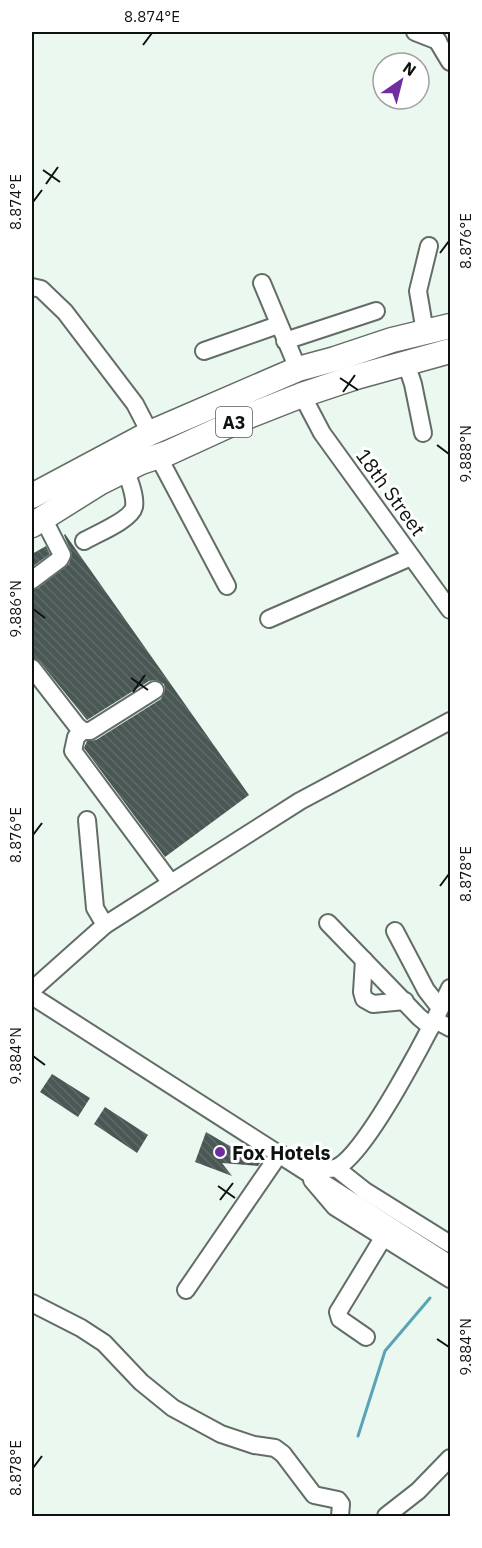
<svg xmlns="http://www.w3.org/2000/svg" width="482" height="1548" font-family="'IBM Plex Sans',sans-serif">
<defs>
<pattern id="building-back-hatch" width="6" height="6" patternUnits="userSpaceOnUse" patternTransform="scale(1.5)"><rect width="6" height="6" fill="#495755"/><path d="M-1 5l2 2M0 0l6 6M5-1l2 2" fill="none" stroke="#5f6a69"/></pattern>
</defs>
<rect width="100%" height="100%" fill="#ebf8ef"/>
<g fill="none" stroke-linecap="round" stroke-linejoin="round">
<polyline stroke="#59a3b4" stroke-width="3" points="358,1436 385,1351 430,1298"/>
</g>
<g fill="url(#building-back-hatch)">
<polygon points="65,534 249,795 165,857 84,748 87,741 96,740 161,699 165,690 164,684 155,680 149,681 87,720 40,662 32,658 32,590 38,588 69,564 72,554 64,535"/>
<polygon points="46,546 50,554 32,567 32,554"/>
<polygon points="52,1074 90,1098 78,1117 40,1092"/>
<polygon points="105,1107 148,1135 137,1153 94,1124"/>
<polygon points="206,1132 223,1142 260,1163 258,1166 222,1163 232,1176 195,1162"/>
</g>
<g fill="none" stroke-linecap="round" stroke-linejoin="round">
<defs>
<g id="minor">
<polyline points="415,32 438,41"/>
<polyline points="432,32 450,62"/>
<polyline points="262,283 298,369"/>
<polyline points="32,287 41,289 65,312 135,404 150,433"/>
<polyline points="425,332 418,291 429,246"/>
<polyline points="285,341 376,311"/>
<polyline points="204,351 278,325"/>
<polyline points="406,363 413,384 423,433"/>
<polyline points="302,395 322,433 450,610"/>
<polyline points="158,456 227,586"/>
<path d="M 84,541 C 96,534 131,520 134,507 C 136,496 129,481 126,470"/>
<polyline points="32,580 60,559 62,555 43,518"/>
<polyline points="269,619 411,557"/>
<polyline points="32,668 77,726 83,731 90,731 155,690"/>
<polyline points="83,731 76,737 73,751 171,883"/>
<polyline points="87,820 95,908 105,925"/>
<polyline points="328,923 419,1017 431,1027"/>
<polyline points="395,931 426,990 440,1008"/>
<polyline points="364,960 362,992 364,999 373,1004 405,1001"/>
<polyline points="32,990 105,925 300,801 450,721"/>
<polyline points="32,996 450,1264"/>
<polyline points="435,1020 450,1028"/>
<path d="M 303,1166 C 313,1167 325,1171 335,1168 C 365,1159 435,1020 450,988"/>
<polyline points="336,1168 365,1191 450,1244"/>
<polyline points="312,1180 335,1207 450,1279"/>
<polyline points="186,1290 280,1153"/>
<polyline points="32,1303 81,1328 104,1343 141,1382 173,1408 221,1434 254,1445 275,1448 283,1454 314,1495 338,1500 341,1504 340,1516"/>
<polyline points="366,1337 340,1319 338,1312 383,1238"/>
<polyline points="386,1516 418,1491 450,1458"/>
</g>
<g id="highway">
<polyline points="32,496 150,433 298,369 335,359 392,340 450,326"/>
<polyline points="32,525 99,483 141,462 168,453 251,415 302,395 356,377 450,351"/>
</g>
</defs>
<use href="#minor" stroke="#626d65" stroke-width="20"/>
<use href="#highway" stroke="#626d65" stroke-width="27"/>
<use href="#minor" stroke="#fff" stroke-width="16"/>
<use href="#highway" stroke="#fff" stroke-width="24"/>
</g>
<path fill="none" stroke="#0e120f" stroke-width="2" d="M 143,45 L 152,33M 43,170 L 60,182M 46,184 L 58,167M 33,202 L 42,190M 440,253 L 449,241M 340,378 L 358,390M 343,392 L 355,375M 437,445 L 449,454M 33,609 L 45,618M 131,678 L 148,690M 133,692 L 145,675M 33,835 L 42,823M 440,886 L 449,874M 33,1056 L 45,1065M 218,1186 L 235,1198M 220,1200 L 233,1183M 437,1339 L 449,1347M 33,1468 L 42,1456"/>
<circle fill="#702da1" stroke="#fff" stroke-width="2" cx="220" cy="1152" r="6"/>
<g text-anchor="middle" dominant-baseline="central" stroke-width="6" stroke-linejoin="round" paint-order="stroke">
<rect fill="#fff" stroke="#565957" stroke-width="1.5" x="216" y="407" width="36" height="30" rx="4.5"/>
<g font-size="18" font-weight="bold" fill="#0e120f">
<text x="234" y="422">A3</text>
</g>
<g font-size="20" fill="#0e120f" stroke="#fff">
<text transform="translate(391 492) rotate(54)">18th Street</text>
</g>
<g font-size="20" font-weight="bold" fill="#0e120f" stroke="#fff" text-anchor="start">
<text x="232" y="1152">Fox Hotels</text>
</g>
</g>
<rect width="482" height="1548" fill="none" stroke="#ffffff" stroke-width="66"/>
<g transform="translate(401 81) rotate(35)"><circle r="28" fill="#ffffff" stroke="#9fa09f" stroke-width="1.5"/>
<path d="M0-4.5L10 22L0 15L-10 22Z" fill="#702da1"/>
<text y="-9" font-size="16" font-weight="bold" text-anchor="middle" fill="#0e120f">N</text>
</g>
<rect x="33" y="33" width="416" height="1482" fill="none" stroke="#0e120f" stroke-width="2"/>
<g font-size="15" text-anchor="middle" fill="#0e120f">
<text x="152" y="22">8.874°E</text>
<text transform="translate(16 202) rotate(-90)" y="5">8.874°E</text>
<text transform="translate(466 241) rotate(-90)" y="5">8.876°E</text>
<text transform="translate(466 454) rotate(-90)" y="5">9.888°N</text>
<text transform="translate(16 609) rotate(-90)" y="5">9.886°N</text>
<text transform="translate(16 835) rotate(-90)" y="5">8.876°E</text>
<text transform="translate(466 874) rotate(-90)" y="5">8.878°E</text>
<text transform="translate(16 1056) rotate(-90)" y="5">9.884°N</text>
<text transform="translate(466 1347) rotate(-90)" y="5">9.884°N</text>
<text transform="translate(16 1468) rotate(-90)" y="5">8.878°E</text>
</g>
</svg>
